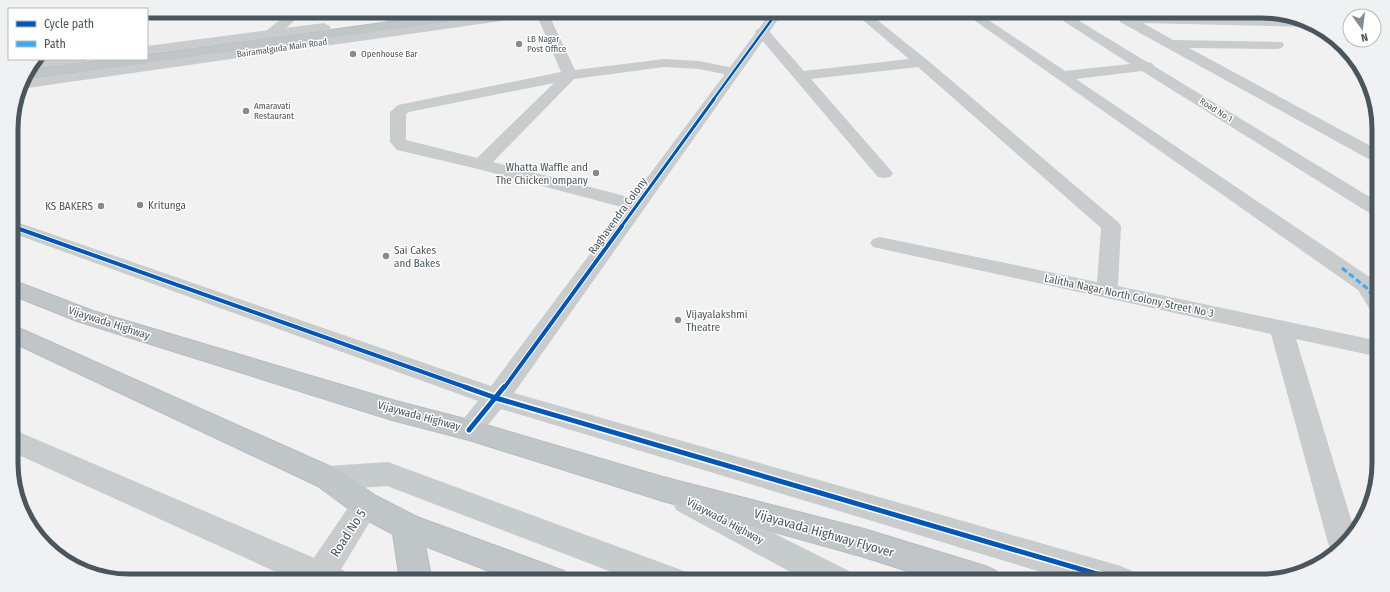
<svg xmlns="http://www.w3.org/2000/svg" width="1390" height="592" font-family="'Fira Sans Condensed',sans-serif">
<rect width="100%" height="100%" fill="#f1f1f1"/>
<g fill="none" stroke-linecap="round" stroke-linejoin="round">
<defs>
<g id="trunk">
<polygon points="470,11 504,11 498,15 23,79 28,70 113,59 147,59 147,55"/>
<polygon points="12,280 93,311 392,400 469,420 663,477 864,529 985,566 996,571 1001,581 939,581 864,557 663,501 469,440 392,420 77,321 12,295"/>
<polygon points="12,325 338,470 376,496 417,517 564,571 569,581 515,581 425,546 432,581 400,581 393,534 356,514 318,486 12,342"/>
</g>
</defs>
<use href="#trunk" stroke="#b6bcc0" stroke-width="2"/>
<g fill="#c8cccd" fill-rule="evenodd">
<polygon points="291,11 305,11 276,37 266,37 264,34 266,31"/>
<polygon points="386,11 398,11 396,21 386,21 385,18"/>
<path d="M 535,11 L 547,11 L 575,70 L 664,59 L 699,61 L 738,69 L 740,72 L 738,75 L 733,76 L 699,69 L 664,67 L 574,79 L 493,162 L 644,201 L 646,205 L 644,209 L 637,211 L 478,169 L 397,150 L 390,142 L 390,112 L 398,105 L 561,72 ZM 554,83 L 477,158 L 406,140 L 406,114 L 409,112 Z"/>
<polygon points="852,11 866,11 926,59 1118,222 1121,226 1118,286 1379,341 1379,357 1296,339 1354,529 1335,554 1332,553 1328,543 1271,334 873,247 870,243 873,239 880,237 1097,282 1101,228 918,67 811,79 893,173 890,177 884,178 878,177 755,32 757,29 767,29 804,71 909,59"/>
<polygon points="961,11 975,11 1065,71 1130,64 1048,11 1063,11 1147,62 1152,63 1154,66 1378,202 1378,216 1371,214 1142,71 1076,79 1374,280 1378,286 1379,313 1371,311 1358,290"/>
<polygon points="1125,15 1306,20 1315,27 1143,23 1173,40 1282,42 1284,45 1282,48 1277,49 1189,48 1378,150 1378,162 1372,161 1120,22 1119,19 1120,16"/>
<polygon points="366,493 376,496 380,505 334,581 300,581 305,571 356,496"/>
</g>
<g fill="#c8cccd" fill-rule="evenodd">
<polygon points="772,11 784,11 514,393 1121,566 1132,571 1137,581 1071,581 501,409 478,437 469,440 460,437 456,430 460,423 478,401 12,233 11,220 491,386"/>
<polygon points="12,429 345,571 350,581 296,581 12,452"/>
</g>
<g fill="#c9ccce" fill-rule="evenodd">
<polygon points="516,11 549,11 543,15 20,89 22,80"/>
<polygon points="324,23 331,27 329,30 147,54 147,46"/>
<polygon points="46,59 87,59 85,62 80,63 29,69 36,60"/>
</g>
<g fill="#c6cbcc" fill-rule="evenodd">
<polygon points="388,462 684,571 689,581 635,581 387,486 328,490 318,486 314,478 318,470 328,466"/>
<polygon points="686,489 849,571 854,581 807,581 676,510 672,501 676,492"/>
</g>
<use href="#trunk" fill="#c0c6c8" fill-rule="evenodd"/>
<polyline stroke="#3fa9f5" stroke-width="3" stroke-dasharray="6 3" stroke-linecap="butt" points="1342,268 1368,289 1379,306"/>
<defs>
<polyline id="cycleway-far3" points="713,100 778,11"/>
<g id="cycleway-far2">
<polyline points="11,226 14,227"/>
<polyline points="621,227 714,99"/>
</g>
<g id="cycleway-far1">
<polyline points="11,226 468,388"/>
<polyline points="504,388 622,226"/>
</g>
<g id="cycleway">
<polyline points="465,387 496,398 1121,581"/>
<polyline points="469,430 504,387"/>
</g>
</defs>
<use href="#cycleway-far3" stroke="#fff" stroke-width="4"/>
<use href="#cycleway-far2" stroke="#fff" stroke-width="5"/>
<use href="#cycleway-far1" stroke="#fff" stroke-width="6"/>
<use href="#cycleway" stroke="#fff" stroke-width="8"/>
<use href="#cycleway-far3" stroke="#0057b8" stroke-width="2.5"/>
<use href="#cycleway-far2" stroke="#0057b8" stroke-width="3"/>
<use href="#cycleway-far1" stroke="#0057b8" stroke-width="4"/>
<use href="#cycleway" stroke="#0057b8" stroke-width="5"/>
</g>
<g fill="#848c91" stroke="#fff" stroke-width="1.5">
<circle cx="519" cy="44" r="4"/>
<circle cx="353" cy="54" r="4"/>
<circle cx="246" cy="111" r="4"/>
<circle cx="596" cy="173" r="4"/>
<circle cx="140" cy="205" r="4"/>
<circle cx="101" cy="206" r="4"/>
<circle cx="386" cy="256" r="4"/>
<circle cx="678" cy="320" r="4"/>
</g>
<g text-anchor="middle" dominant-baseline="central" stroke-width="3" stroke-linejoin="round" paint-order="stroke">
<g font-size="9" fill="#49565d" stroke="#fff" text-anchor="start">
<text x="527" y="39">LB Nagar<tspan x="527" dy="10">Post Office</tspan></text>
<text x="361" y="54">Openhouse Bar</text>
<text x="254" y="106">Amaravati<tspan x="254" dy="10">Restaurant</tspan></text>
</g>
<g font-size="9" fill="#49565d" stroke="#fff">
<text transform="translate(282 48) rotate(-8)">Bairamalguda Main Road</text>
<text transform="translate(1216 110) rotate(32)">Road No 1</text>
</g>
<g font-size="11" fill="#49565d" stroke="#fff" text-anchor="start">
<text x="588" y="167" text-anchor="end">Whatta Waffle and<tspan x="588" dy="13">The Chicken ompany</tspan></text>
<text x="148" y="205">Kritunga</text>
<text x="93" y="206" text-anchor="end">KS BAKERS</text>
<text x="394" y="250">Sai Cakes<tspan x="394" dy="13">and Bakes</tspan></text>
<text x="686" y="314">Vijayalakshmi<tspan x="686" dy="13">Theatre</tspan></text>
</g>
<g font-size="11" fill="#49565d" stroke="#fff">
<text transform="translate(618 216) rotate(-54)">Raghavendra Colony</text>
<text transform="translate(1129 296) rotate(12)">Lalitha Nagar North Colony Street No 3</text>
<text transform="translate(109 323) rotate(18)">Vijaywada Highway</text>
<text transform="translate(419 416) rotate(15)">Vijaywada Highway</text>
<text transform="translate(725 521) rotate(28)">Vijaywada Highway</text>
</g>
<g font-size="13" fill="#49565d" stroke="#fff">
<text transform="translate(348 533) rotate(-57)">Road No 5</text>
<text transform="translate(824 533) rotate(16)">Vijayavada Highway Flyover</text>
</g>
</g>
<path d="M0 0H1390V592H0ZM129 18H1261A111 111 0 0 1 1372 129V463A111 111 0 0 1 1261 574H129A111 111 0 0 1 18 463V129A111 111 0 0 1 129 18Z" fill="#f0f1f2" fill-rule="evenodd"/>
<path fill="none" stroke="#49565d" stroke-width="5" d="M129 18H1261A111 111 0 0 1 1372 129V463A111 111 0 0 1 1261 574H129A111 111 0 0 1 18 463V129A111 111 0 0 1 129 18Z"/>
<rect x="8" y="8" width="140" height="52" fill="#ffffff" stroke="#b6bbbe"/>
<rect x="16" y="21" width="20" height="6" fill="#0057b8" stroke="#b6bbbe"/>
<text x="44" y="28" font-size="12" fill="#49565d">Cycle path</text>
<rect x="16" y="41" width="20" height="6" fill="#3fa9f5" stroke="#b6bbbe"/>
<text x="44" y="48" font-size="12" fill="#49565d">Path</text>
<g transform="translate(1362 28) rotate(166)"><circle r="19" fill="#ffffff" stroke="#b6bbbe"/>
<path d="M0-3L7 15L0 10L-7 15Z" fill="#848c91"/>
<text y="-6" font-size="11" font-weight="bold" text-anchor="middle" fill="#49565d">N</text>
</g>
</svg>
